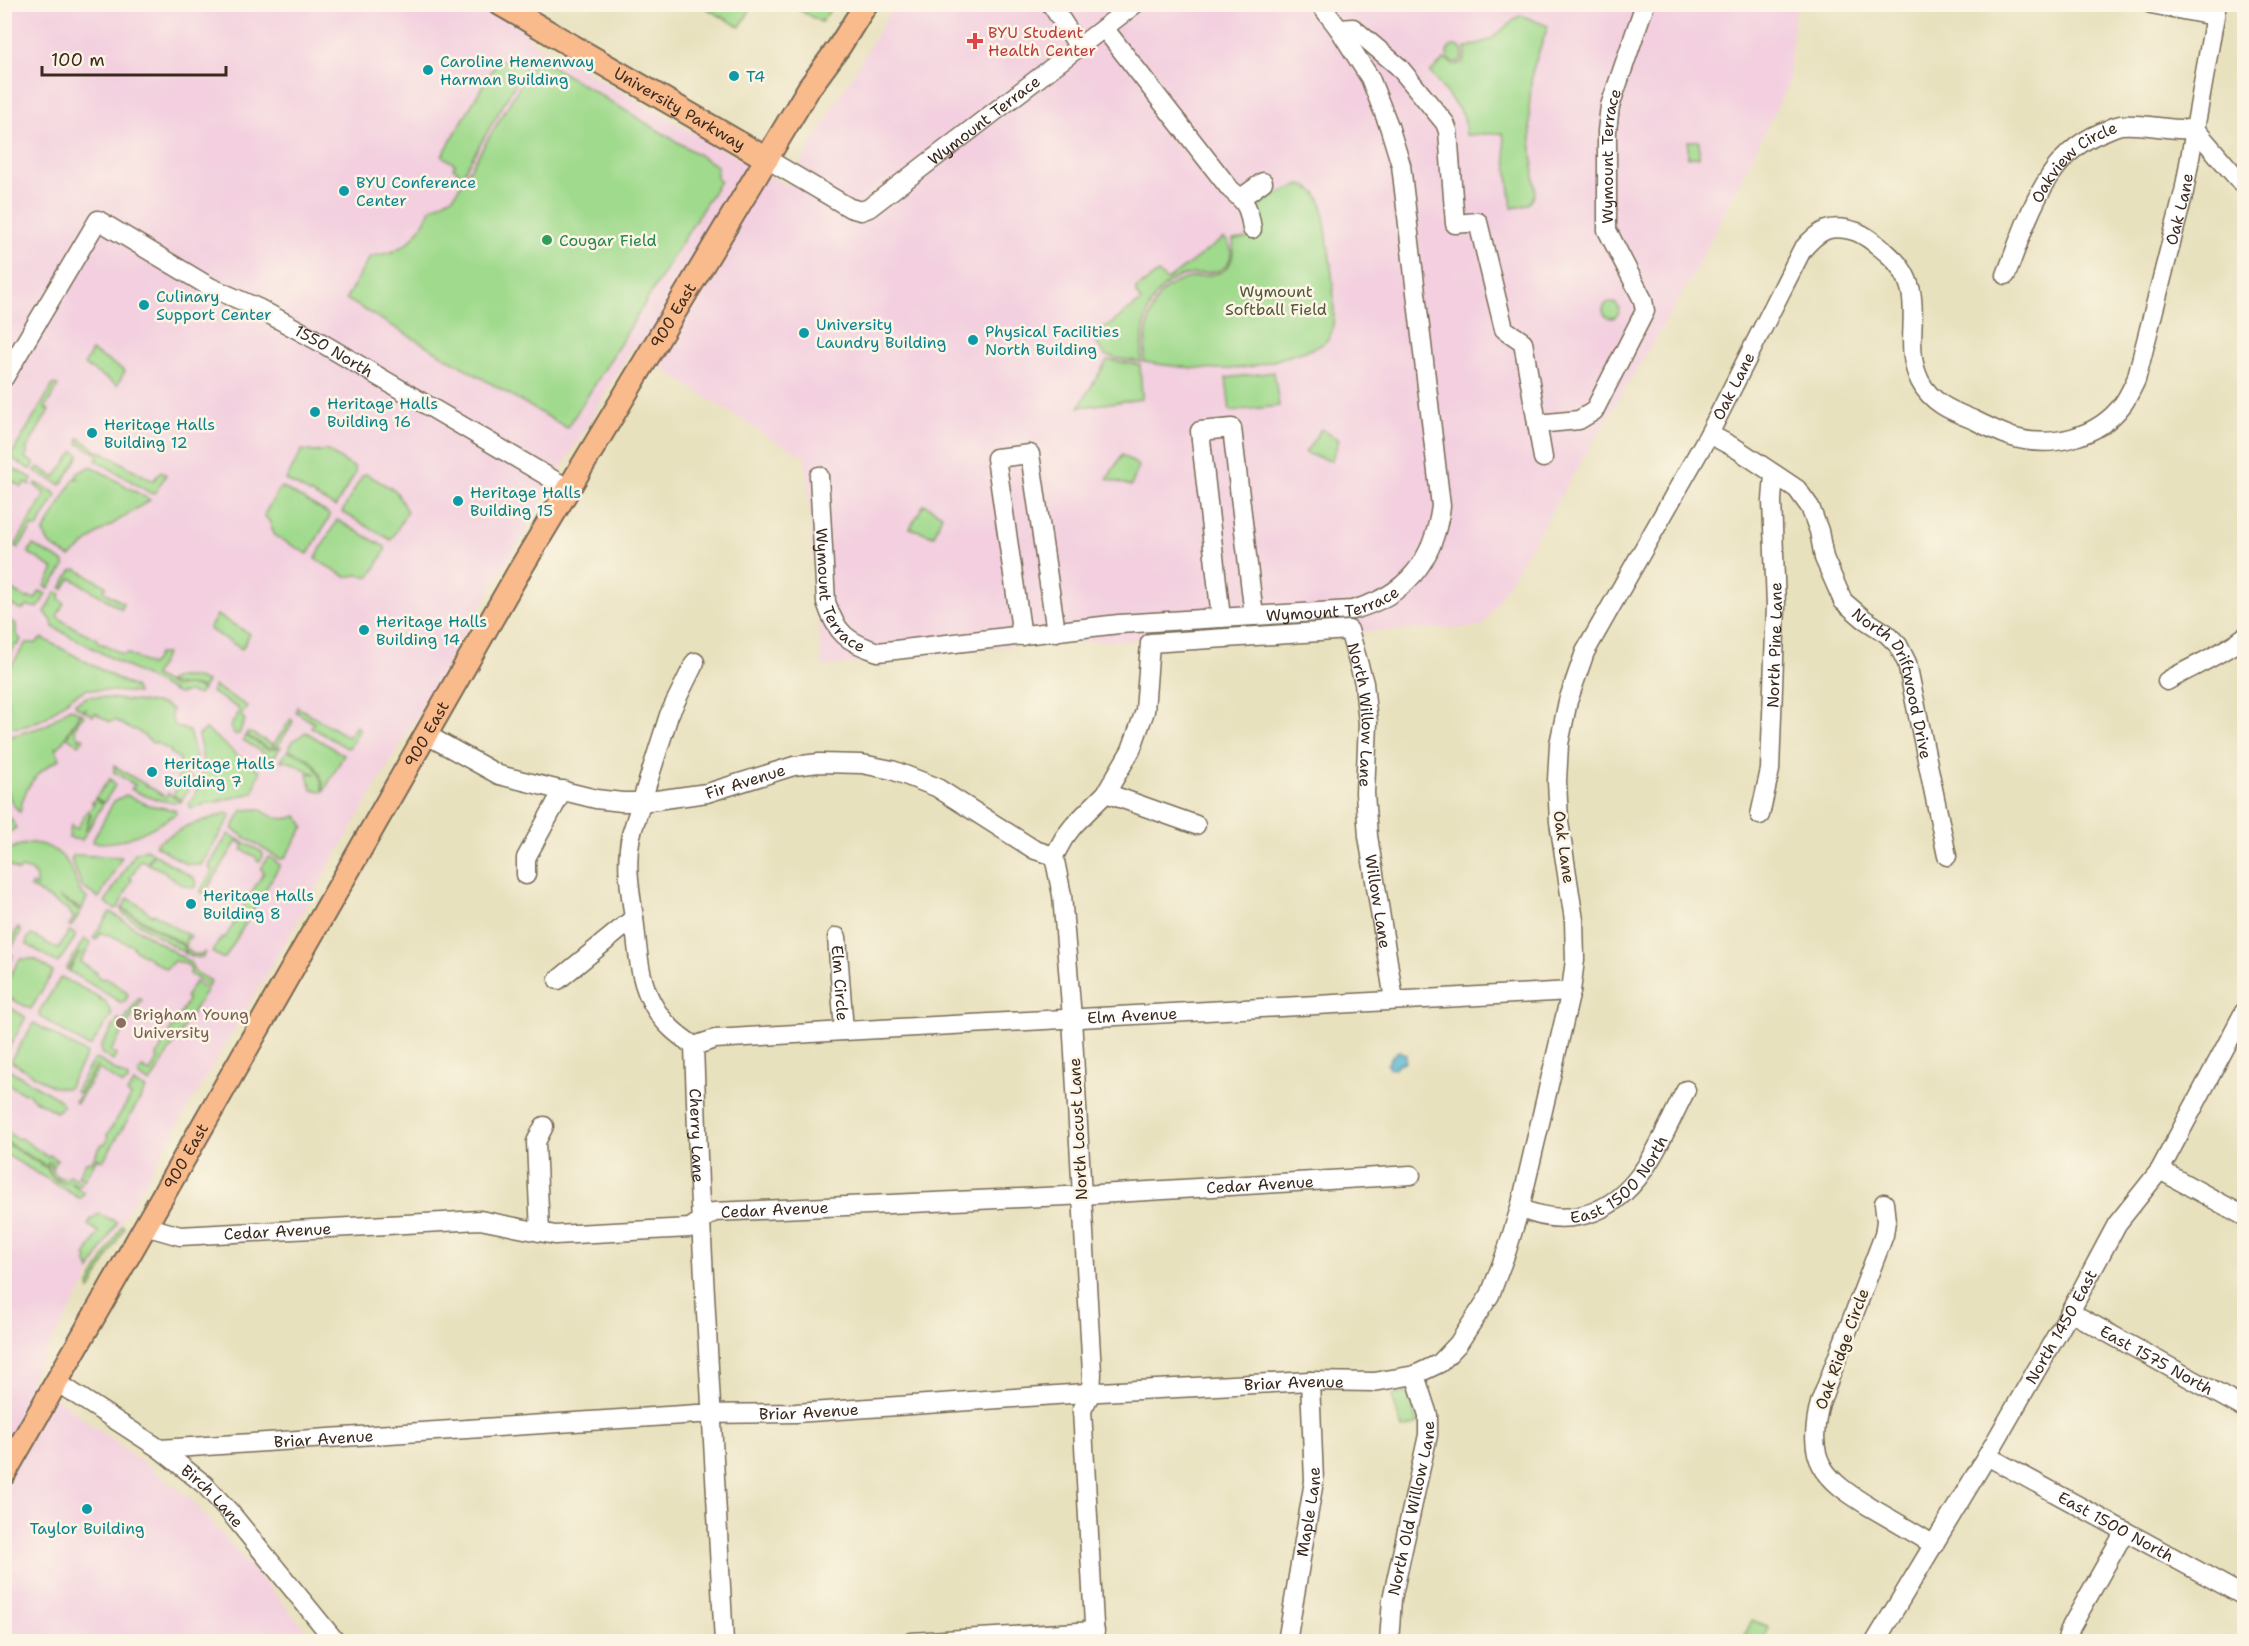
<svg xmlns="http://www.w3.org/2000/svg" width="2249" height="1646" font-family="'Shantell Sans',sans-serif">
<rect width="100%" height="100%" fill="#fcf5e5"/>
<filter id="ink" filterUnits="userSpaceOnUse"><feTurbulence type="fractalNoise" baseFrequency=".0167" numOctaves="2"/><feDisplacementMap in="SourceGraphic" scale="12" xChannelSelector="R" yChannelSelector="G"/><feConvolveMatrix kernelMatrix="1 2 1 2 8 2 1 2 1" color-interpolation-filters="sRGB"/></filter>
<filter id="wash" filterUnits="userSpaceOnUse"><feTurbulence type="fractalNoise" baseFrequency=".008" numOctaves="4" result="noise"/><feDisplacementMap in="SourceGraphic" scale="24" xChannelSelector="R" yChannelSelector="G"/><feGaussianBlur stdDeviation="1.35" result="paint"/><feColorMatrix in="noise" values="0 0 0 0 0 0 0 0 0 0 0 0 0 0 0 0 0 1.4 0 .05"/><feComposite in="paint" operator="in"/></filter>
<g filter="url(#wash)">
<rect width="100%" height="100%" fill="#e8e1be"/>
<polygon fill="#f3cfdf" points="5,5 545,5 528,39 787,186 894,5 1796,5 1788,85 1691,279 1482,627 1027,644 822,667 805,456 774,441 667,372 633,346 30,1379 189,1497 316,1641 5,1642"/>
<g fill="#a0da8d" stroke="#6e8256" stroke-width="1.5">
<polygon points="700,5 753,4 753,5 740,27"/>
<polygon points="790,5 834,5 821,22"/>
<path d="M 1520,15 L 1548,26 L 1532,72 L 1529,110 L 1535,191 C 1533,205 1526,206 1512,208 L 1503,133 L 1466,135 L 1464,116 L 1430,72 L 1445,59 L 1455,65 L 1463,62 L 1466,54 L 1465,48 L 1490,40 Z"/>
<circle cx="1455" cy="54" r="8"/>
<polygon points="512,55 527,64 460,179 456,176 458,171 453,168 455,164 442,156 497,61 505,60"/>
<path d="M 537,57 L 717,166 L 717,179 L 720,181 C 668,263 620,347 567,428 L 346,299 L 370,257 L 392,252 L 408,243 L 420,229 L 432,208 L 454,196 Z"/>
<rect x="1688" y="141" width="11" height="16"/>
<path d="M 1300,185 C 1311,187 1318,193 1322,204 C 1326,232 1341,312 1330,336 C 1324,347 1309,350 1298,353 C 1282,358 1266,364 1249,367 C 1215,372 1178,367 1144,362 C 1146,339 1146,313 1161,294 C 1188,261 1238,295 1233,240 L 1261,236 L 1259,205 L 1274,195 Z"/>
<path d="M 1224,238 C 1229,242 1231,247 1231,254 C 1230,278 1197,271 1181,276 C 1173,279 1165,285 1159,292 C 1142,311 1143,338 1141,362 L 1113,358 L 1112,356 L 1106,356 L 1088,332 L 1108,326 L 1141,301 L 1136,293 L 1136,289 L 1158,273 L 1167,280 Z"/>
<circle cx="1611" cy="310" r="8"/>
<polygon points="92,351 125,371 117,385 84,365"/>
<polygon points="1109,360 1140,365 1142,399 1079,407 1106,362"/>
<polygon points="1274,372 1279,406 1230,411 1226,378"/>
<polygon points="55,384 58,386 45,408 49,410 26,450 28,452 25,458 34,463 32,469 29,469 13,459 12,454 53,385"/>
<polygon points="1321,429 1339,440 1331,461 1305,453"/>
<polygon points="79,438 93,447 94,450 102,452 153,481 161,471 166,475 155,493 152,494 96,460 99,455 78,443"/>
<polygon points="302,450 315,452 326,450 355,468 355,474 335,507 286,480"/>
<polygon points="74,451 79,455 78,458 61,485 35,471 38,467 55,477"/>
<polygon points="1122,455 1139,466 1131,486 1107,479"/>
<polygon points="7,466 32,478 30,485 25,482 22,487 9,480 5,487 5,467"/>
<polygon points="91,466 150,500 97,534 70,557 50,545 43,533 74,479 80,478 75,479 78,473"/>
<polygon points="366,474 396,491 407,512 391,540 342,512 362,476"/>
<polygon points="36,483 54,492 56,496 37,528 33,526 18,548 15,546 45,494 35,485"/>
<polygon points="282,487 329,514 329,518 308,554 275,536 269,521 264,515 279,489"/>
<polygon points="924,504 942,515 934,536 910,528"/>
<polygon points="337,520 385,547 385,551 370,577 358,575 346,577 315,559"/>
<polygon points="33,545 64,562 64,567 48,589 45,586 54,569 29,553 29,551"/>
<polygon points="76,569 106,586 103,591 123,603 122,609 71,578 63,589 61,588 71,571"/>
<polygon points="5,586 28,599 29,597 35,599 40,591 46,594 38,608 28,606 21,610 5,601"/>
<path d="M 56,592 L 61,594 L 59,599 L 64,603 L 57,616 L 67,624 L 97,639 L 98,643 L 106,645 L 123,655 L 127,653 L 150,665 L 155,661 L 158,654 L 166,654 L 154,676 L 174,687 C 185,684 193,685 203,690 L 198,695 L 189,692 L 178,694 L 53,627 L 52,621 L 45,612 Z"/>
<polygon points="217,615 250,634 242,649 209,629"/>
<polygon points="5,618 16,624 16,633 21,640 18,645 16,644 5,665 5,629 9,628 5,628"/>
<polygon points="42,638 135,688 137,693 87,689 73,696 45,718 26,726 10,728 5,675 26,643 36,643"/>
<path d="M 178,677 L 193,677 L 207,682 L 203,688 C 190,682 178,688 167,682 Z"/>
<polygon points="214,686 247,706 241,716 245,720 239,734 234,734 230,727 239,712 238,708 211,692"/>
<polygon points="89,696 162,704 172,709 171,717 175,726 189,731 197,761 195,772 179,764 180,759 170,753 171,751 155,742 153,743 135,729 132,730 115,720 110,722 95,713 93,716 83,710 87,708 82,710 76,706 75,703"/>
<polygon points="297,707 348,737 356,726 360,729 350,747 347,748 311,727 314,723 296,712"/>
<path d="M 70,708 L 80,713 L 60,746 L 55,748 L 60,759 C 37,771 24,786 20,812 C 0,795 4,762 8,737 L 45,726 Z"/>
<polygon points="81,713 84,716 79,720 75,730 79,740 81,737 84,739 79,745 67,737"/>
<polygon points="291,719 293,722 278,746 268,748 248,736 249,733 253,734 273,745"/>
<path d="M 206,729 L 241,758 L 259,770 L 260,774 C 254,778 257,789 252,793 L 190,808 L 189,804 C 205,779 206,765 198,736 Z"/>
<polygon points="247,732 246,736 268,750 281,747 274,757 271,758 243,740"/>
<path d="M 306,732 L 344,755 L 324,791 C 322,770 310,754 288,750 L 293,741 Z"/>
<path d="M 287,751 C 309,755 321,769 323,791 L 312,790 L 307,773 L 316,774 C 303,771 296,761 281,761 Z"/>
<path d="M 114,766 L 166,797 L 168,793 L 182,802 C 163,803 148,798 131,789 L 135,785 L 114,772 Z"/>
<polygon points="181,771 194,780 182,800 173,795 181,781 178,779 179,772"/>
<polygon points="110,779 115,784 114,787 104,803 95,798"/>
<path d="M 126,795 L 148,805 L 175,810 L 176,814 C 151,829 122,847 92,842 L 114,801 Z"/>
<polygon points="95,799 103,804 88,830 85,829 87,831 82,840 69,838 71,825 77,829 87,811 90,813 86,829 91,815 88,811 93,806 92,802 95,804 93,801"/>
<path d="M 260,809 C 271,818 283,822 297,816 L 304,826 L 285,858 L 280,859 L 232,829 L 242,810 Z"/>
<polygon points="227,813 231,816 201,865 186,864 155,845 158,842 187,826"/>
<polygon points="5,816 11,819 16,828 5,835"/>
<polygon points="228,834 262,852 263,856 260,861 257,861 256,857 242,850 244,845 237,841 204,894 200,892 213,870 208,867"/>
<path d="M 31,843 C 50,844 66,855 73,873 C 77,883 77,891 87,898 L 82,909 L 59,897 L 81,911 L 72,926 L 69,926 L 74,917 L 69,913 L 70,911 L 30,887 L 32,884 L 36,887 L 36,878 L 32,871 L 22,868 L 18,871 L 5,863 L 5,852 L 17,846 Z"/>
<polygon points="146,849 153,853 147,863 141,860 130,878 132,879 118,908 115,909 105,902 135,853"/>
<polygon points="154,854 194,878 196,884 194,888 181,884 167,875 166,872 148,864"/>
<polygon points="74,855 122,857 99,898 83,888 71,859"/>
<polygon points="270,857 280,865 225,958 222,958 212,952 221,938 225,938 236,920 239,919 242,915 240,912 264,872 261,869 267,858"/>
<path d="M 128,898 L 145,909 L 151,915 L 155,914 L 183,933 L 184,932 L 191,936 L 189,939 L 186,937 L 186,947 L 193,954 L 202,955 L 204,952 L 206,953 L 203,957 C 193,959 186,954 183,944 L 122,908 Z"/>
<polygon points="121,909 182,945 186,954 123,914"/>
<polygon points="110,912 190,962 195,972 211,981 208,986 190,974 191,969 185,963 174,961 166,969 134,949 133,946 108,934 106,935 101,932 96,940 93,938"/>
<polygon points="18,927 21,932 8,953 13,956 5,971 5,953"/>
<polygon points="69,931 75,934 75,938 58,963 26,944 28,937 32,935 58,949"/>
<polygon points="84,939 91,944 80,962 97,973 97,976 102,979 106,978 127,992 128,996 124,1002 120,1002 69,971 80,952 68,970 66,969"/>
<polygon points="20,959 35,959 53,972 31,1009 5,996 5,984"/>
<polygon points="61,977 99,997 100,1001 100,998 105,1001 112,1014 91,1046 87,1046 39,1016 39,1012"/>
<polygon points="195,982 207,989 150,1083 139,1076 139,1072 142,1068 150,1072 158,1059 157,1055 173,1026 176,1026 178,1021 178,1018 188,1000 186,996"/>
<polygon points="139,998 142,1000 111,1051 116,1055 113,1061 101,1053 101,1046 118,1019 123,1022"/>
<polygon points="4,1004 24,1016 25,1019 5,1055"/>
<polygon points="34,1023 87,1054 68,1088 53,1087 12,1062 12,1058"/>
<polygon points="97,1059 128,1078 128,1081 123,1085 99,1069 77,1103 75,1102 98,1064 79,1093 75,1091 93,1061"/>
<polygon points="8,1069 60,1100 63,1106 56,1112 33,1099 28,1093 24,1094 8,1084 5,1089 5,1070"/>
<polygon points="134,1083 146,1089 103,1161 97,1158 84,1180 78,1176 86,1162 92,1161 102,1144 105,1144 108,1139 107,1135 131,1096 127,1093"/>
<path d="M 4,1129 L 17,1139 L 21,1138 L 48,1157 L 50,1155 L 57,1160 L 53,1169 L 51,1161 C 51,1171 57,1180 68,1178 L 70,1175 L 81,1182 L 79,1186 L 70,1182 L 84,1193 L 81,1198 L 79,1198 L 5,1154 L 5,1143 L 47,1168 C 50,1178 58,1184 68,1183 C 56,1181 48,1175 48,1161 L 47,1167 L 5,1141 Z"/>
<polygon points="99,1214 117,1222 90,1270 86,1261 87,1258 85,1256 99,1232 88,1225 91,1219"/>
<polygon points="122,1225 124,1228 90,1290 89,1285"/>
<polygon points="1408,1392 1418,1424 1402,1429 1392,1396"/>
<polygon points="1752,1620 1768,1627 1762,1641 1742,1641"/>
</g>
<polygon fill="#52b5d1" stroke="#467078" stroke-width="1.5" points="1399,1051 1406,1055 1405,1062 1398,1064 1394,1069 1389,1068 1387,1065 1392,1056"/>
</g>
<g filter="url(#ink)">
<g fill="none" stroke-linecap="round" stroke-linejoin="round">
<defs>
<g id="minor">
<polyline points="1051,4 1079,47"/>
<polyline points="2151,4 2214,16"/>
<path d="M 1104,28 L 1230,189 C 1247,203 1249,208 1252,229"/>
<polyline points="1339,29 1353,28 1399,67 1445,123 1448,131 1455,224 1478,222 1504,329 1523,342 1543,458"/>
<path id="s1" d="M 767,159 L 850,208 L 861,211 L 869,208 L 1135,4"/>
<polyline points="1241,198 1263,182"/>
<path id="s2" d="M 2006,275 C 2026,224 2044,156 2100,133 C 2106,131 2114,126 2121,125 C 2146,123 2170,131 2195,129 L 2244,186"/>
<path id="s3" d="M 4,378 L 98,220 L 210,287 L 258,308 L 320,342 L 569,489"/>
<path id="s4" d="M 1537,424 L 1579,420 L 1594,411 L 1645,311 L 1643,300 L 1607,230 L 1607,131 L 1610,106 L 1645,4"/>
<path id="s5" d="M 1709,434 L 1737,449 L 1797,489 L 1810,507 L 1819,531 L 1824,558 L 1843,601 L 1864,619 L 1887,634 L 1898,645 L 1907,663 L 1947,856"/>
<path id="s6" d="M 819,476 L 826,602 C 836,633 847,642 878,652 L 1119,624 L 1352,610 C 1406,596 1434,561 1441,506 L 1401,165 L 1389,126 L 1370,78 L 1339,29 L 1320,4"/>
<polyline points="1221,618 1200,431 1232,428 1254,616"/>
<polyline points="1022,636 996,458 1030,454 1056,632"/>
<path id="s7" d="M 695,662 L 669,715 L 631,835 C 625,864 630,889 634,918 C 638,949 638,981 655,1008 C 665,1025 678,1035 694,1046 L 699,1185 L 724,1642"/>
<path d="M 2167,681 C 2193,666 2221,655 2244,637"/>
<path id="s8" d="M 427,735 L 499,775 L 596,799 L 622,802 L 642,802 L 707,793 L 794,766 L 819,763 L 862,764 L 892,770 L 936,787 L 1035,850 L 1054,856"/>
<polyline points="1106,793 1196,825"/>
<path id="s9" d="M 1760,815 L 1770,770 L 1776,605 L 1772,501 L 1774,474"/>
<polyline points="526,875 526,858 563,790"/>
<path id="s10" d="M 837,937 L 844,1031"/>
<polyline points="558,980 634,918"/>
<path id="s11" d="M 694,1046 L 715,1039 L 844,1031 L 1571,991"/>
<polyline points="2160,1170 2244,1216"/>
<path d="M 1884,1203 L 1886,1221 L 1884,1235 L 1820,1403 C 1806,1460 1822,1478 1870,1507 C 1891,1519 1913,1532 1934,1545"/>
<path id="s12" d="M 1520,1208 C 1539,1217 1559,1220 1579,1216 C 1640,1204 1660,1139 1686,1090"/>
<path id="s13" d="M 145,1226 L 180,1236 L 480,1220 L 555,1235 L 690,1228 L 714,1212 L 1066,1196 L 1411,1175"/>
<polyline points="540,1232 536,1142 544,1126"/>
<path id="s14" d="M 2070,1312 L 2244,1408"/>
<path id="s15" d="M 58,1383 L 160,1449 L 205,1485 L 229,1511 L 336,1642"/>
<path id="s16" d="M 160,1449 L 698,1414 L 796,1413 L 1100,1392 L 1310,1381 L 1374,1382 L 1415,1375 L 1440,1363 L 1458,1344 L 1490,1295 L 1507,1250 L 1520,1208 L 1571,991 L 1575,960 L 1574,920 L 1559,822 L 1557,781 L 1559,744 L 1568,701 L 1585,652 L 1709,434 L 1802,250 C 1819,230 1830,223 1857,232 C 1869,237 1877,245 1887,253 C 1934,293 1898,337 1920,381 C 1931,403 1952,411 1974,420 C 1986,426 1999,432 2012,437 C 2050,449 2098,438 2123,404 C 2128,397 2132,388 2136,380 L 2184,192 L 2217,4"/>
<path id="s17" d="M 1987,1456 L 2244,1596"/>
<polyline points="911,1642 1095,1631"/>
<path id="s18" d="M 1095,1642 L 1082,1410 L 1091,1393 L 1092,1373 L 1072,1018 L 1062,895 L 1054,856 L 1064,838 L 1074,825 L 1106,793 L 1131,750 L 1145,711 L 1150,643 L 1349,630 L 1364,683 L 1368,723 L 1365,793 L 1368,836 L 1394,1000"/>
<path id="s19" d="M 1287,1642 L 1314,1481 L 1310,1381"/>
<path id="s20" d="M 1389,1642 L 1392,1599 L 1428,1435 L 1428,1415 L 1415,1375"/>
<path id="s21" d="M 1875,1642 L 1987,1456 L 2070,1312 L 2117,1224 L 2160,1170 L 2244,1012"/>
<polyline points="2066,1642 2071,1627 2125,1531"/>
</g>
<g id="major">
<path id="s22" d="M 500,4 L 767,159"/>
<path id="s23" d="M 4,1474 L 518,573 L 809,88 L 839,47 L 866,4"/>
</g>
</defs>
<use href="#minor" stroke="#786a56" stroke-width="21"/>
<use href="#major" stroke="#786a56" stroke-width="26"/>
<use href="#minor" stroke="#fff" stroke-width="18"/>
<use href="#major" stroke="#fabb8c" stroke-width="22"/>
</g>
</g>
<path fill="#e0444e" stroke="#fcf5e5" stroke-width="2" d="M972 32h6v6h6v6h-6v6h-6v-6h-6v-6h6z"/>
<g fill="#0f9aa8" stroke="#fcf5e5" stroke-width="2">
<circle cx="428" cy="70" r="6"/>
<circle cx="734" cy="76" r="6"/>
<circle cx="344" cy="191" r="6"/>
<circle cx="144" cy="305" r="6"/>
<circle cx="804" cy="333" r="6"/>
<circle cx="973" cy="340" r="6"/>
<circle cx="315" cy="412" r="6"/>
<circle cx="92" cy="433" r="6"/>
<circle cx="458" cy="501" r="6"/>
<circle cx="364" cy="630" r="6"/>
<circle cx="152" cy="772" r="6"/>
<circle cx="191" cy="904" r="6"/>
<circle cx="87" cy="1509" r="6"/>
</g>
<circle fill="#2e9e5b" stroke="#fcf5e5" stroke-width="2" cx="547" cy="240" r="6"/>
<circle fill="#8d6e63" stroke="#fcf5e5" stroke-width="2" cx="121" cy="1023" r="6"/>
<g text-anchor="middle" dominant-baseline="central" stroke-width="5" stroke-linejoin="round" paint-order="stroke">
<g font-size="16" fill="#be3a42" stroke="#fcf5e5" text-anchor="start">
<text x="988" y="32">BYU Student<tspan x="988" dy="18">Health Center</tspan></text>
</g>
<g font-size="16" fill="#0d838f" stroke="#fcf5e5" text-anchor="start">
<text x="440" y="61">Caroline Hemenway<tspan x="440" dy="18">Harman Building</tspan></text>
<text x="746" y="76">T4</text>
<text x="356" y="182">BYU Conference<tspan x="356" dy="18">Center</tspan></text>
<text x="156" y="296">Culinary<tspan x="156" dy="18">Support Center</tspan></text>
<text x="816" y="324">University<tspan x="816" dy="18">Laundry Building</tspan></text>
<text x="985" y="331">Physical Facilities<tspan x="985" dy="18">North Building</tspan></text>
<text x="327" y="403">Heritage Halls<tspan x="327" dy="18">Building 16</tspan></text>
<text x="104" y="424">Heritage Halls<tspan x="104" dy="18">Building 12</tspan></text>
<text x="470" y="492">Heritage Halls<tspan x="470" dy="18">Building 15</tspan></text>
<text x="376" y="621">Heritage Halls<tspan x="376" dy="18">Building 14</tspan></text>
<text x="164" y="763">Heritage Halls<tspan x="164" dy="18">Building 7</tspan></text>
<text x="203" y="895">Heritage Halls<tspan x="203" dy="18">Building 8</tspan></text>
<text x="87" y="1528" text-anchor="middle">Taylor Building</text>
</g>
<g font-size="16" fill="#3b2a1e" stroke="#fcf5e5">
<text stroke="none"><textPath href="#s22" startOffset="208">University Parkway</textPath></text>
<text stroke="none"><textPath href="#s1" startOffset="261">Wymount Terrace</textPath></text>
<text stroke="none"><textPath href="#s4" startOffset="336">Wymount Terrace</textPath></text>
<text stroke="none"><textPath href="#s2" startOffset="136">Oakview Circle</textPath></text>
<text stroke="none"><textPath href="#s16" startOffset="3160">Oak Lane</textPath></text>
<text stroke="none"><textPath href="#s23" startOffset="1338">900 East</textPath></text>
<text stroke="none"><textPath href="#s3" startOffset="454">1550 North</textPath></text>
<text stroke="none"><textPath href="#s16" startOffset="2334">Oak Lane</textPath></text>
<text stroke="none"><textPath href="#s6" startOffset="120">Wymount Terrace</textPath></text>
<text stroke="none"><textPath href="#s6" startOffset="660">Wymount Terrace</textPath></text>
<text stroke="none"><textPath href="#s9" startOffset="171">North Pine Lane</textPath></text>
<text stroke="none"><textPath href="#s5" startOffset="328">North Driftwood Drive</textPath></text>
<text stroke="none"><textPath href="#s18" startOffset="1318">North Willow Lane</textPath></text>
<text stroke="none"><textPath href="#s23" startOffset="852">900 East</textPath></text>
<text stroke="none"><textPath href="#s8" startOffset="334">Fir Avenue</textPath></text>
<text transform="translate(1564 847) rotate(82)">Oak Lane</text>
<text stroke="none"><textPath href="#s18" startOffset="1506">Willow Lane</textPath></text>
<text stroke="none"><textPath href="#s10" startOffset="46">Elm Circle</textPath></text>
<text stroke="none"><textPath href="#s11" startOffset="440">Elm Avenue</textPath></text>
<text transform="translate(1078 1129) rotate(-93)">North Locust Lane</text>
<text stroke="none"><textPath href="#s7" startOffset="506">Cherry Lane</textPath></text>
<text stroke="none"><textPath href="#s23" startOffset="366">900 East</textPath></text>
<text stroke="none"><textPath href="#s12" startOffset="116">East 1500 North</textPath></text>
<text stroke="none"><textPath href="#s13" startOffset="1124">Cedar Avenue</textPath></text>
<text stroke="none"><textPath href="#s13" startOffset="638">Cedar Avenue</textPath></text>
<text stroke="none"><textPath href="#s13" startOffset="134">Cedar Avenue</textPath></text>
<text stroke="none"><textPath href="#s21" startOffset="366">North 1450 East</textPath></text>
<text transform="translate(1842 1349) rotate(-70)">Oak Ridge Circle</text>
<text stroke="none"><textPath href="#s14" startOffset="99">East 1575 North</textPath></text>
<text stroke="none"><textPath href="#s16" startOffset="1136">Briar Avenue</textPath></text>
<text stroke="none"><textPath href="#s16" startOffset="650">Briar Avenue</textPath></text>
<text stroke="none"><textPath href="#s16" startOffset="164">Briar Avenue</textPath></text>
<text stroke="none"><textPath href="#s15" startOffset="192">Birch Lane</textPath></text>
<text stroke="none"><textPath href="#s20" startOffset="136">North Old Willow Lane</textPath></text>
<text stroke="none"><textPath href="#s19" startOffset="132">Maple Lane</textPath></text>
<text stroke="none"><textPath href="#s17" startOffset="147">East 1500 North</textPath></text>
</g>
<g font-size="16" fill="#27864d" stroke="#fcf5e5" text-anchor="start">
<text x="559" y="240">Cougar Field</text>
</g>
<g font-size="16" fill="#54563a" stroke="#fcf5e5">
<text x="1276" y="291">Wymount<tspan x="1276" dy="18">Softball Field</tspan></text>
</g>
<g font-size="16" fill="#785e54" stroke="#fcf5e5" text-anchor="start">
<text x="133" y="1014">Brigham Young<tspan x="133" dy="18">University</tspan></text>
</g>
</g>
<rect width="2249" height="1646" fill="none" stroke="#fcf5e5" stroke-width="24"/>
<path d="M42 66v9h184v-9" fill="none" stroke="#3b2a1e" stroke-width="3"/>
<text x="51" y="66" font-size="18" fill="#3b2a1e" stroke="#fcf5e5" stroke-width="4.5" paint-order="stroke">100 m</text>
</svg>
